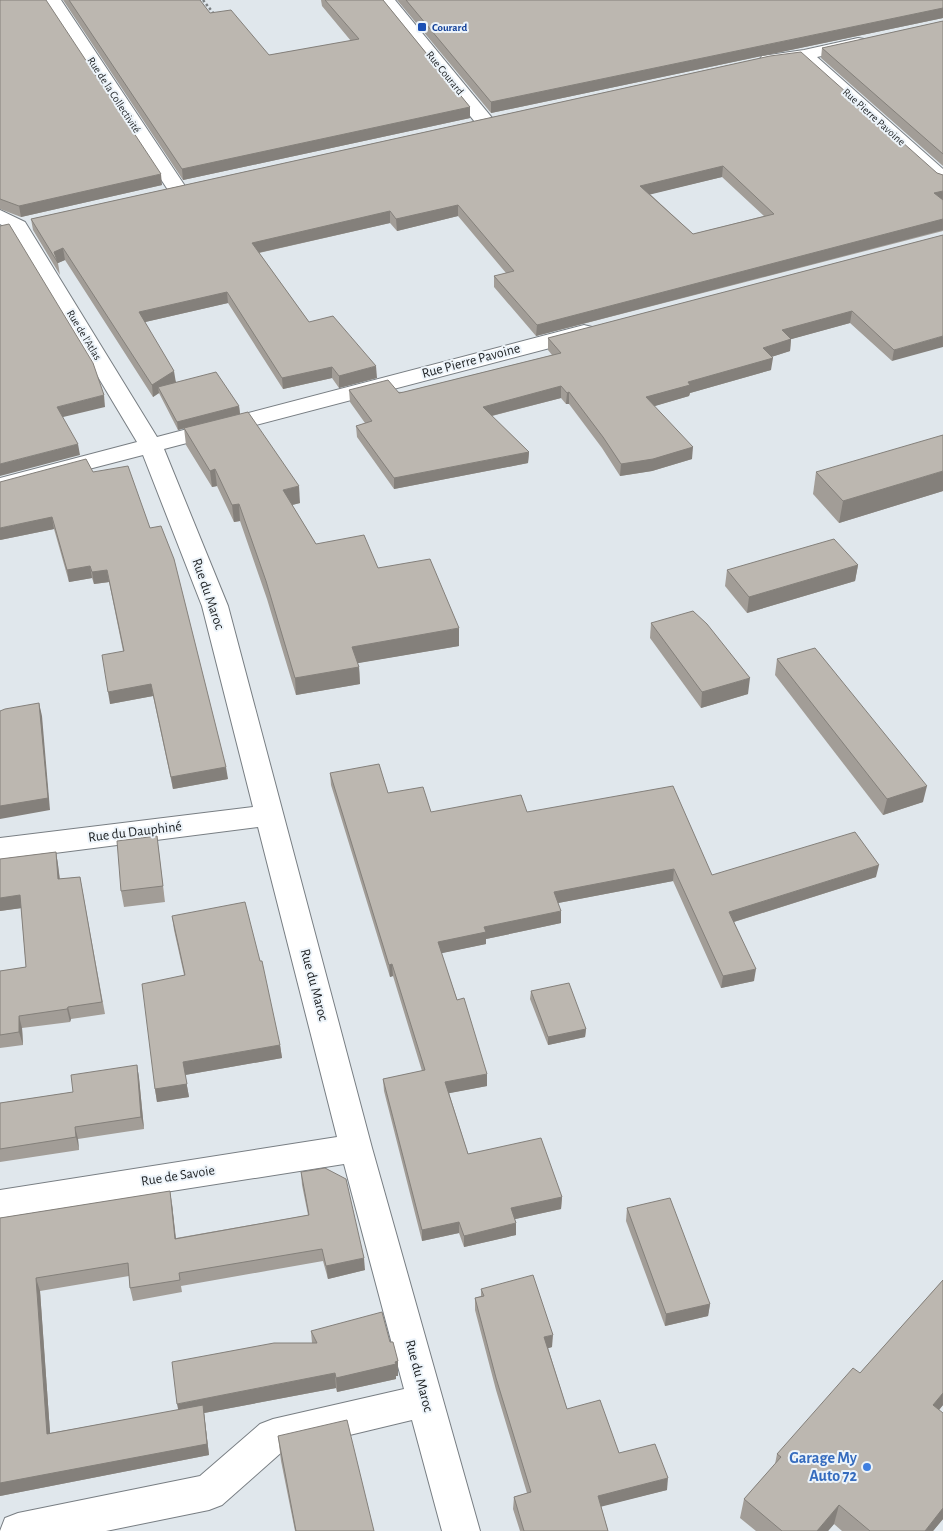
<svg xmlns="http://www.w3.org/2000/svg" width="943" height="1531" font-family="'Alegreya Sans',sans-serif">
<rect width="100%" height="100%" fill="#e0e7ec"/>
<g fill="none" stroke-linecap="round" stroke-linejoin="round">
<defs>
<g id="minor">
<polygon points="43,0 61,0 187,189 184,193 177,195 170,193"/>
<polygon points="377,0 395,0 493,119 495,123 493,127 486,129 479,127"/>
<polygon points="858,38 864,39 867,43 864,47 817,57 943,169 943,185 936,183 800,61 768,65 762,64 759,60 762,56 804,50"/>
<polygon points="0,210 25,222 157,437 584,325 592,327 595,332 592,337 164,449 228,606 372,1148 480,1531 442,1531 412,1420 283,1451 222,1505 209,1510 106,1531 0,1531 5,1518 18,1513 200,1476 260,1424 273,1419 404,1389 344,1164 0,1218 0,1190 337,1137 258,827 0,860 0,838 253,807 202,606 143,455 0,492 0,478 137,442 10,230 0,224"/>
</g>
</defs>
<use href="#minor" stroke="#787e83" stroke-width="2"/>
<polyline stroke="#7a7f82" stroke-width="2.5" stroke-dasharray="2.5 2.5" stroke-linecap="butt" points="203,0 214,14"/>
<use href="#minor" fill="#fff" fill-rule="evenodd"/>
</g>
<g fill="#a29d97" fill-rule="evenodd">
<polygon points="0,0 162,185 21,217 0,209"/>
<polygon points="63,0 200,0 210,13 269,55 351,41 322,6 321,0 383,0 470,107 470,118 183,180"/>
<polygon points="397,0 943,0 943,18 491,113"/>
<polygon points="943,21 943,166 821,58 822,48"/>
<path d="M 770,56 L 937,173 L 943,175 L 943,231 L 536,336 L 494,287 L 494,276 L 506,273 L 458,216 L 397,231 L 390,223 L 259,253 L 309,322 L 377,378 L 339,388 L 332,378 L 283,389 L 228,303 L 145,322 L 176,382 L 239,406 L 240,414 L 178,430 L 159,393 L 153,397 L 65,260 L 58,263 L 60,275 L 33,230 L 31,219 ZM 722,177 L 764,216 L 693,234 L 650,194 Z"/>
<polygon points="943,235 892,361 850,323 791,339 790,351 771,357 771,370 690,393 689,396 654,406 692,459 652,471 620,476 602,448 569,404 566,404 561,398 492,416 529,452 528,463 394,489 357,437 356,426 365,423 350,402 349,390 404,392 552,355 548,350 548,338"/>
<polygon points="184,428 300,503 292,505 316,544 378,568 459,646 357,663 359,667 360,684 296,695 267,599 240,521 234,522 217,486 212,487 186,445"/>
<polygon points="86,459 228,779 173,789 153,696 110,704 123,651 109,582 94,584 92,578 69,582 54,529 0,540"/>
<polygon points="816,472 943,491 839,523 813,494"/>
<polygon points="858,565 855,581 747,613 725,586 727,570"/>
<polygon points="651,623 748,694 701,708 650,638"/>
<polygon points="777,659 923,802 883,815 775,675"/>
<polygon points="330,773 388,793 431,812 527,812 712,875 876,877 734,922 754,981 721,988 673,881 558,903 561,923 486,939 486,944 441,953 487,1086 449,1093 468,1154 562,1197 561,1209 515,1219 516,1235 464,1247 459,1233 422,1241 384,1091 383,1079 422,1071 393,976 390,977 331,785"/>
<polygon points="157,836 165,902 124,907 121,891"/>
<polygon points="56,852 58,865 60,879 80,877 105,1014 71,1019 70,1022 22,1028 23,1045 0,1048 0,971 26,967 21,908 0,911 0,859"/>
<polygon points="172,916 280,1045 282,1058 185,1075 189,1097 157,1102 155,1089 184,975 174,930"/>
<polygon points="531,991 586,1029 585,1037 548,1045 530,999"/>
<polygon points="137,1065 139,1078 144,1129 78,1139 79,1150 0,1162 0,1103 73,1092"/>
<polygon points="301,1172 365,1270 328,1279 323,1261 181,1286 182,1292 133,1301 130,1288 129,1276 40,1291 50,1433 179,1410 312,1343 311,1331 390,1342 398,1361 398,1376 396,1376 396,1379 337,1392 336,1388 204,1413 209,1455 0,1496 0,1218 172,1204 176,1238 308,1215 302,1185"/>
<polygon points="627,1208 710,1304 708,1316 665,1326 626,1221"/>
<polygon points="943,1280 943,1405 939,1410 943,1519 933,1531 842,1531 834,1524 828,1531 756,1531 740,1518 744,1499 775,1464 777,1454 860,1373"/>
<polygon points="481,1289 552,1347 548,1348 567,1409 619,1453 667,1490 601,1506 608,1531 520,1531 513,1509 514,1497 527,1493 496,1390 475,1310 475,1298 481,1296"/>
<polygon points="278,1436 374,1531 295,1531 281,1461"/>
</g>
<g fill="#84807b">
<polygon points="943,8 943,18 491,113 491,102"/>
<polygon points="470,107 470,118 183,180 182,169"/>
<polygon points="723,166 722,177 640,197 640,186"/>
<polygon points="161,174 162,185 21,217 19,206"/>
<polygon points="943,191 943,201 934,193"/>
<polygon points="458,205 458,216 397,231 396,219"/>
<polygon points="390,211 390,223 253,254 252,243"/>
<polygon points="943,219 943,230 536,336 537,325"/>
<polygon points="63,248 65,260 58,263 54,252"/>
<polygon points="227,292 228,303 141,323 139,312"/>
<polygon points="852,311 850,323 781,342 782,330"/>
<polygon points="943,336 943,347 892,361 894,350"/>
<polygon points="791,339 790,351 762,360 763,348"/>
<polygon points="773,358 771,370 690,393 689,396 645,409 646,397 688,382"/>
<polygon points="376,366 377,378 339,388 339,376"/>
<polygon points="332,367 332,378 283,389 282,378"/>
<polygon points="174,371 176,383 158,387 159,393 153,397 152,385"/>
<polygon points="561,386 561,398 483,418 483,407"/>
<polygon points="569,392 569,404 566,404 567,393"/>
<polygon points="104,395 105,407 59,418 57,407"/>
<polygon points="239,406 240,414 178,430 177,422"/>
<polygon points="78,444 80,455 0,476 0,464"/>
<polygon points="693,447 692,459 652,471 620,476 621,464"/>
<polygon points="529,452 528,463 394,489 394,478"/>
<polygon points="215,469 217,486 212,487 210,471"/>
<polygon points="943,471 943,491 839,523 843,501"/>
<polygon points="299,486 300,503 284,507 283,490"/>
<polygon points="239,504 240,521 234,522 232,505"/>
<polygon points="52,517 54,529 0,540 0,528"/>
<polygon points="858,565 855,581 747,613 749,597"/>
<polygon points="90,566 92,578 69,582 67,570"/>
<polygon points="107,570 109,582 94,584 92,572"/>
<polygon points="459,628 459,646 353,664 352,647"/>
<polygon points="359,667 360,684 296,695 295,678"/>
<polygon points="750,678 748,694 701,708 702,692"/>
<polygon points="151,684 153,696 110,704 108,692"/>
<polygon points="39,703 42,716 50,810 0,819 0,806"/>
<polygon points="226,767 228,779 173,789 171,777"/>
<polygon points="927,786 923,802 883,815 887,799"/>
<polygon points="56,852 58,865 61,892 58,879"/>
<polygon points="879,865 876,877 727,924 729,912"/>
<polygon points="674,869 673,881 553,904 554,892"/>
<polygon points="20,895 22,908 0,911 0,898"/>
<polygon points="561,911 561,923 486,939 486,944 438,954 438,942 484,927"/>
<polygon points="392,964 393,976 390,977 389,965"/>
<polygon points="756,969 754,981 721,988 723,976"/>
<polygon points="68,1007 71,1019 70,1022 67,1009"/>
<polygon points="19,1016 22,1028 23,1045 19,1032"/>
<polygon points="586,1029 585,1037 548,1045 548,1037"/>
<polygon points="280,1045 282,1058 185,1075 189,1097 157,1102 155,1089 183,1062"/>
<polygon points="137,1065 139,1078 144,1129 141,1117"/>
<polygon points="487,1074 487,1086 445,1094 445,1082"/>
<polygon points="75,1127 78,1139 79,1150 76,1137"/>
<polygon points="170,1191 172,1204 177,1251 175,1239"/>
<polygon points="562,1197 561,1209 511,1220 511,1208"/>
<polygon points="459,1222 459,1233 422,1241 422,1230"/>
<polygon points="516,1223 516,1235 464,1247 464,1236"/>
<polygon points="364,1258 365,1270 328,1279 326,1266"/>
<polygon points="36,1278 40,1291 51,1446 47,1434"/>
<polygon points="710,1304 708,1316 665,1326 666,1314"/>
<polygon points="553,1335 552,1347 543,1350 544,1337"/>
<polygon points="398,1361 398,1376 396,1376 396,1379 337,1392 336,1378"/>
<polygon points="335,1373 336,1388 204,1413 209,1455 0,1496 0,1483 180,1418 177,1404"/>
<polygon points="943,1393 943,1405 927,1424 933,1405"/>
<polygon points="668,1478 667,1490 596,1508 598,1496"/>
<polygon points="839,1505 834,1524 828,1531 817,1531"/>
<polygon points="943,1508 943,1519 933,1531 925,1531"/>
</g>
<g fill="#bcb7b0" stroke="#84807b" fill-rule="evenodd">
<polygon points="0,0 46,0 161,174 19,206 0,199"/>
<polygon points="69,0 200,0 210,13 231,10 269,55 359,39 325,0 383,0 470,107 182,169"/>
<polygon points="406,0 943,0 943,8 491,102"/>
<polygon points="943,21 943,154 822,48"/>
<path d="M 801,52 L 937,173 L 943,175 L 943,191 L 934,193 L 943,200 L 943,219 L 537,325 L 494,276 L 514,271 L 458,205 L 396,219 L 390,211 L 252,243 L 309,322 L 333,316 L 376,366 L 339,376 L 332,367 L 282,378 L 227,292 L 139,312 L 174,371 L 152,385 L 63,248 L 54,252 L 58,263 L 31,219 L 770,56 ZM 723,166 L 774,214 L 693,234 L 640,186 Z"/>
<polygon points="9,224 93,363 104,395 57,407 78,444 0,464 0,226"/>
<polygon points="943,235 943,336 894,350 852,311 782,330 791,339 763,348 773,358 688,382 690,385 646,397 693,447 653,459 621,464 603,437 569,392 567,393 561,386 483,407 529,452 394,478 356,426 372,421 349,390 388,380 399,393 404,392 561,353 548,338"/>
<polygon points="216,372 239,406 177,422 158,387"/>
<polygon points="248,412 299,486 283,490 316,544 364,535 378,568 430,559 459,628 352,647 359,667 295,678 266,581 239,504 232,505 215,469 210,471 184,428"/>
<polygon points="943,435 943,471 843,501 816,472"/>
<polygon points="86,459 93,472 128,466 150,528 161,526 174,559 226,767 171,777 151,684 108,692 102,655 124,651 107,570 92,572 90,566 67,570 52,517 0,528 0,482"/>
<polygon points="834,539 858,565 749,597 727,570"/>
<polygon points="693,611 707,624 750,678 702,692 651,623"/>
<polygon points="815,648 927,786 887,799 777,659"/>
<polygon points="39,703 48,798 0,806 0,711 5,709"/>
<polygon points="379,764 388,793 423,787 431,812 521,795 527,812 673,786 712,875 855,832 879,865 729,912 756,969 723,976 674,869 554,892 561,911 484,927 486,932 438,942 457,1000 464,998 487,1074 445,1082 468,1154 541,1138 562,1197 511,1208 516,1223 464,1236 459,1222 422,1230 383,1079 425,1070 392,964 389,965 330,773"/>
<polygon points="157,836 163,886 121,891 117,841"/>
<polygon points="56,852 58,879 80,877 102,1002 68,1007 67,1009 19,1016 19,1032 0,1035 0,971 26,967 20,895 0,898 0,859"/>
<polygon points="245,902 260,961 262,961 280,1045 183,1062 187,1084 155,1089 142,984 185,975 172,916"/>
<polygon points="569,983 586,1029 548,1037 531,991"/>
<polygon points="137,1065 141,1117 75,1127 76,1137 0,1149 0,1103 73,1092 71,1075"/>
<polygon points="325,1168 346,1179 364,1258 326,1266 322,1249 179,1273 180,1280 130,1288 128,1263 36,1278 47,1434 203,1405 207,1444 0,1483 0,1218 170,1191 175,1239 309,1215 301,1172"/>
<polygon points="670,1198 710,1304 666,1314 627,1208"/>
<polygon points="533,1275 553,1335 544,1337 567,1409 600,1400 619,1453 655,1444 668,1478 598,1496 608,1531 524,1531 514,1497 531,1492 496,1378 475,1298 484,1296 481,1289"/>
<polygon points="943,1280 943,1393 933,1405 943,1413 943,1508 925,1531 870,1531 839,1505 817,1531 782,1531 744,1499 781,1457 777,1454 853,1368 860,1373"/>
<polygon points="382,1312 390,1342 393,1342 398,1361 395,1362 396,1364 336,1378 335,1373 177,1404 172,1362 274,1343 317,1343 311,1331"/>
<polygon points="347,1420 374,1531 296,1531 278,1436"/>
</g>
<rect fill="#1a4fb4" stroke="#edf4fa" stroke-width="2" x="417" y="22" width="10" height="10" rx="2.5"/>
<circle fill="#3f7fe0" stroke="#edf4fa" stroke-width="2" cx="867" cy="1467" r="5"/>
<g text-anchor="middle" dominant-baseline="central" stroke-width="4" stroke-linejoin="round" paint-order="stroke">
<g font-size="11" font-weight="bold" fill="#164399" stroke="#edf4fa" text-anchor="start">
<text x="432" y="27">Courard</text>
</g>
<g font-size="11" fill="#1e2123" stroke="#edf4fa">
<text transform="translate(445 73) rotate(51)">Rue Courard</text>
<text transform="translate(114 95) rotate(57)">Rue de la Collectivité</text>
<text transform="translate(874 117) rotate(42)">Rue Pierre Pavoine</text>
<text transform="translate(84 335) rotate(59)">Rue de l'Atlas</text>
</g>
<g font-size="14" fill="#1e2123" stroke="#edf4fa">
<text transform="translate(471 361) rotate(-15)">Rue Pierre Pavoine</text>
<text transform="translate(208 594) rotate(71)">Rue du Maroc</text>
<text transform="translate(135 832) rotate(-7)">Rue du Dauphiné</text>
<text transform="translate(314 985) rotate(75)">Rue du Maroc</text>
<text transform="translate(178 1176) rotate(-9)">Rue de Savoie</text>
<text transform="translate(419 1376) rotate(75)">Rue du Maroc</text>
</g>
<g font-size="16" font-weight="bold" fill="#366cbe" stroke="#edf4fa" text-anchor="end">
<text x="857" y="1458">Garage My<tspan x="857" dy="18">Auto 72</tspan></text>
</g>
</g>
</svg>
